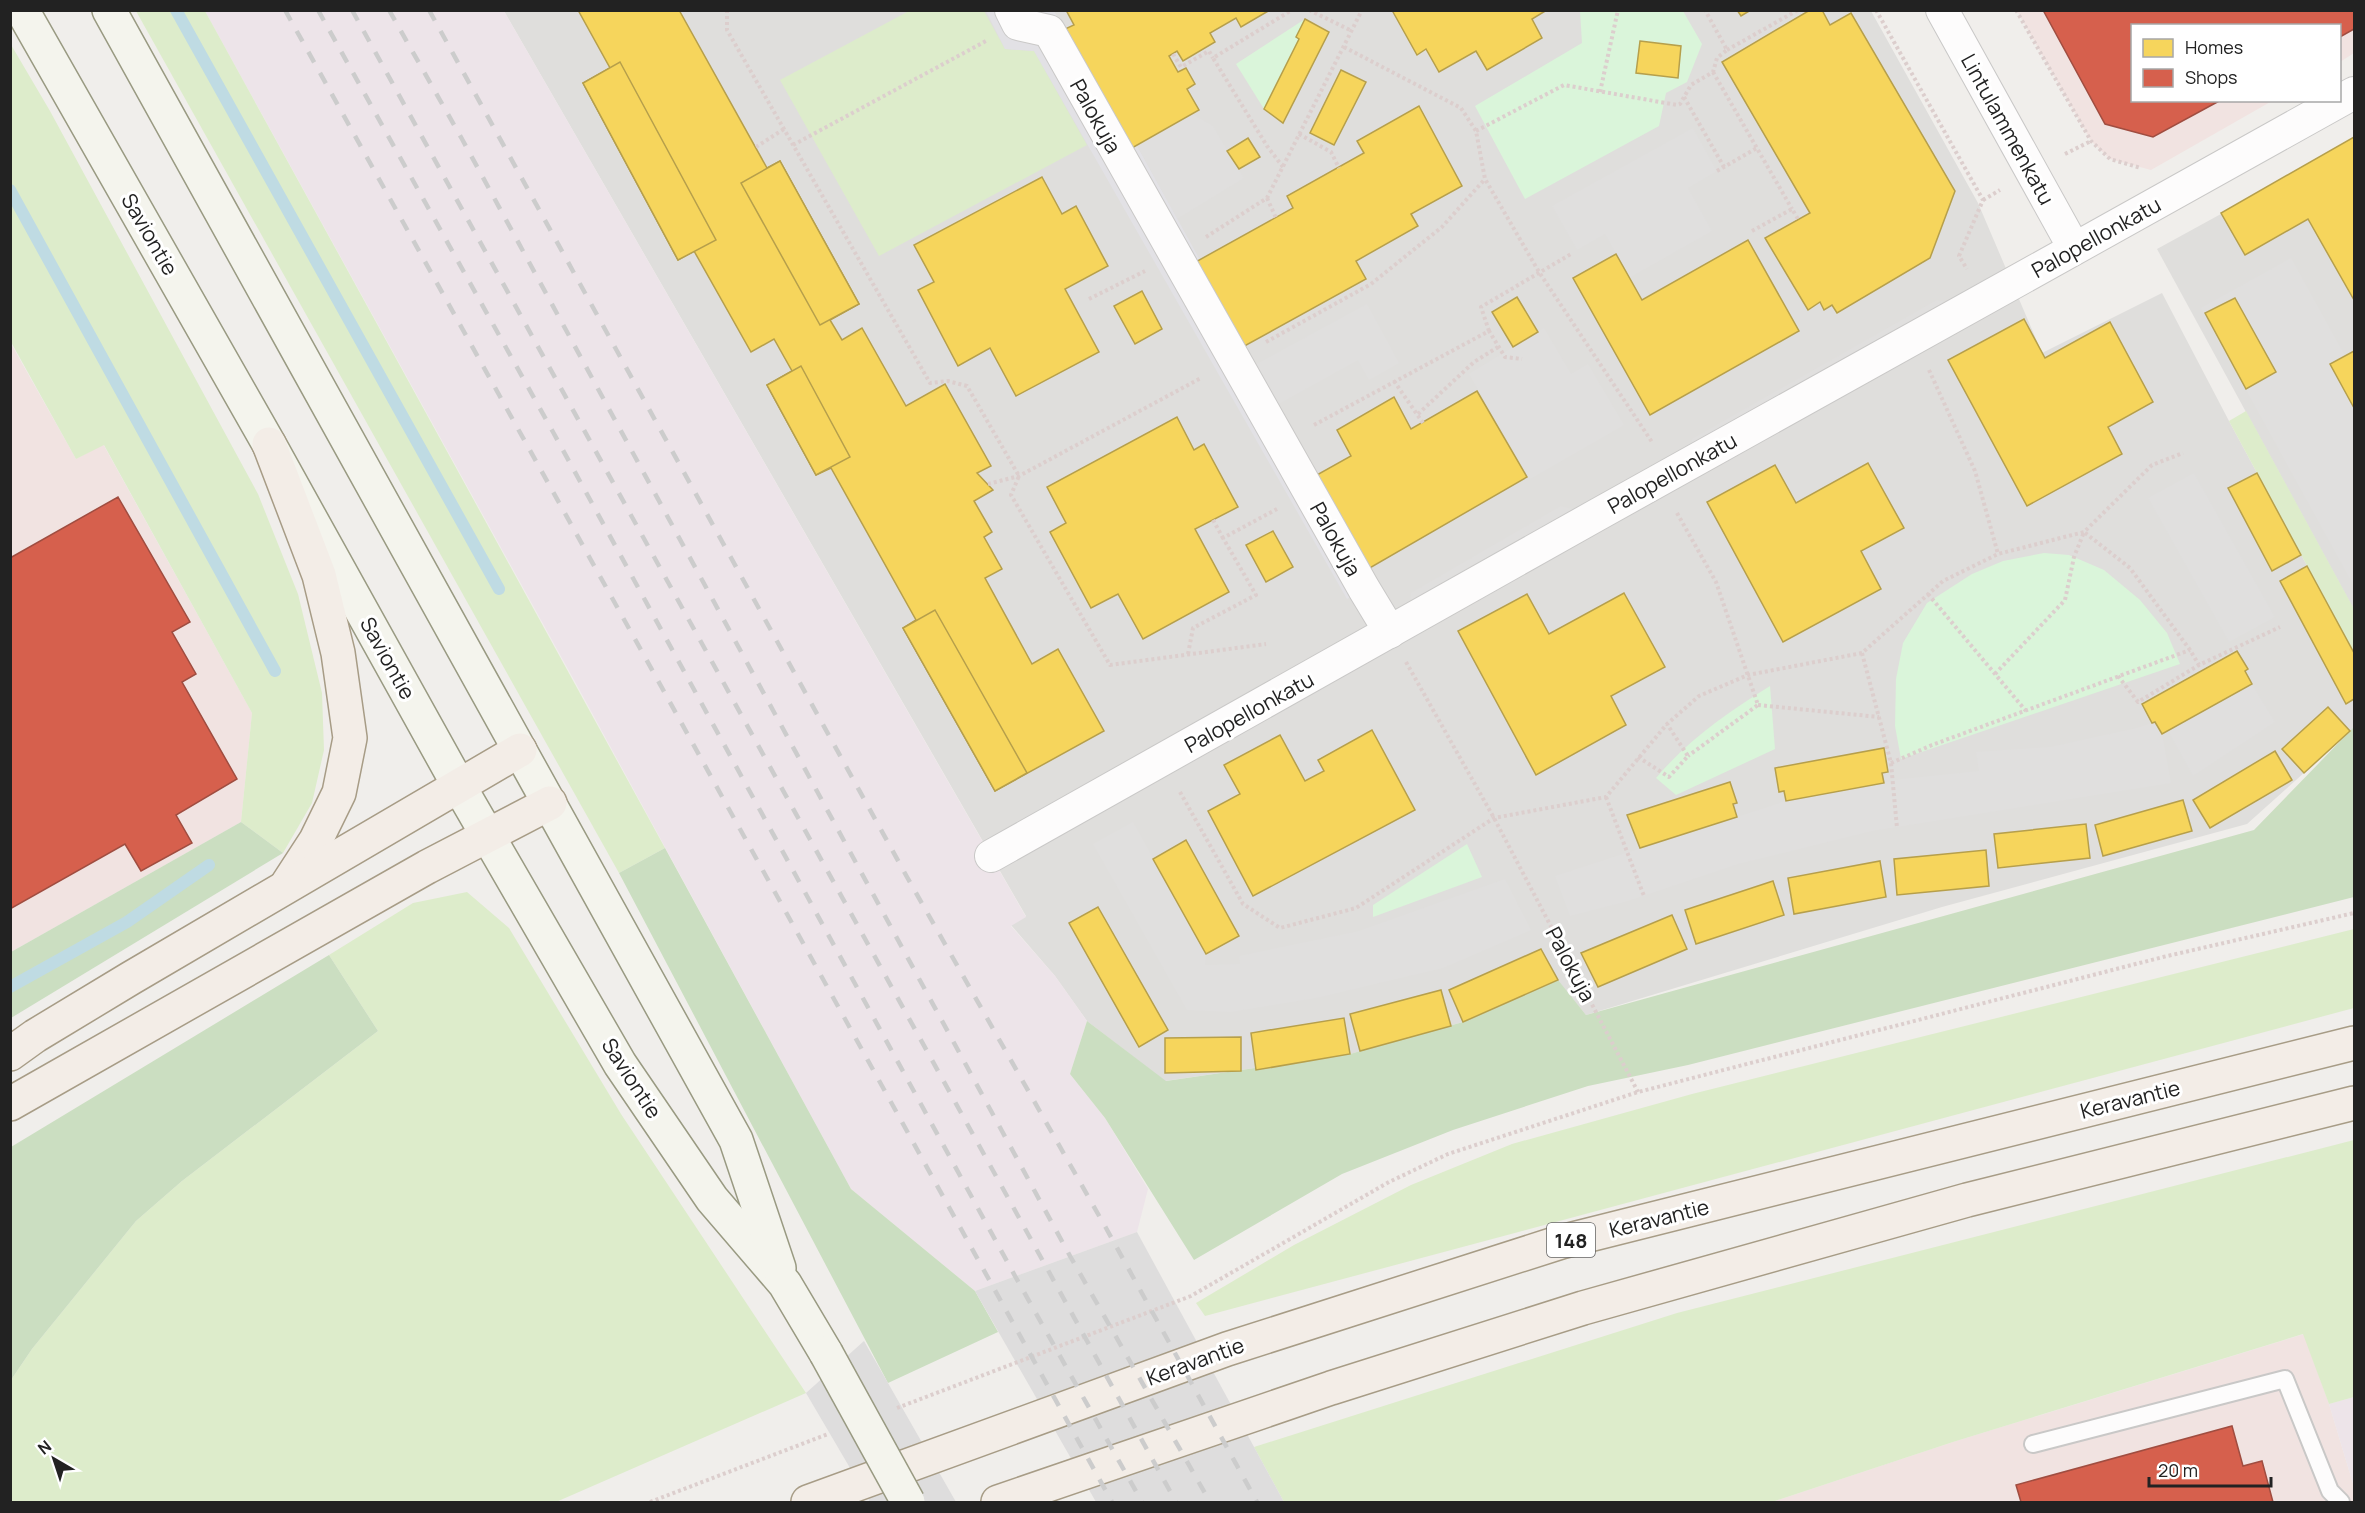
<svg xmlns="http://www.w3.org/2000/svg" width="2365" height="1513" font-family="Manrope,sans-serif">
<rect width="100%" height="100%" fill="#f0eeeb"/>
<g fill="#dfdedc">
<polygon points="504,11 1871,11 1978,203 2042,353 2162,293 2229,421 2354,653 2354,728 2247,824 1942,907 1586,1015 1557,980 1463,1022 1350,1054 1165,1081 1087,1021 1055,976 1011,925 1026,916"/>
<polygon points="2354,141 2354,610 2157,249"/>
</g>
<g fill="#f1e3e1">
<polygon points="2017,11 2354,11 2354,53 2340,62 2340,26 2132,26 2132,100 2272,101 2151,170 2110,159 2091,141"/>
<polygon points="10,342 76,459 103,444 252,713 241,822 11,952"/>
<polygon points="2304,1334 2329,1404 2354,1487 2354,1502 1772,1502 1953,1442"/>
</g>
<g fill="#ede4e9">
<polygon points="205,11 504,11 1026,917 1011,926 1055,976 1087,1021 1070,1074 1105,1118 1148,1189 1137,1232 975,1291 851,1189 579,689"/>
<polygon points="2354,1397 2354,1487 2329,1404"/>
</g>
<g fill="#ddeccb">
<polygon points="136,11 205,11 665,848 619,873"/>
<polygon points="909,11 984,11 1005,49 1034,51 1087,145 879,256 780,80"/>
<polygon points="10,43 50,111 258,494 298,594 322,693 324,750 312,803 283,853 241,822 252,713 104,445 76,459 11,342"/>
<polygon points="2246,411 2354,609 2354,653 2229,421"/>
<polygon points="467,892 509,928 621,1114 806,1393 556,1502 11,1502 11,1380 32,1349 136,1221 182,1181 378,1031 329,955 413,903"/>
<polygon points="2354,929 2354,1008 1205,1316 1196,1303 1294,1245 1411,1185 1512,1144 1692,1094"/>
<polygon points="2354,1140 2354,1397 2329,1404 2303,1334 1953,1442 1772,1502 1284,1502 1254,1447 1677,1313"/>
</g>
<g fill="#cbdec1">
<polygon points="2354,727 2354,897 1688,1065 1588,1086 1453,1130 1342,1174 1194,1260 1105,1118 1070,1074 1087,1021 1166,1081 1350,1054 1463,1022 1558,980 1586,1015 2254,830"/>
<polygon points="241,822 283,853 11,1018 11,952"/>
<polygon points="665,848 851,1189 975,1291 998,1332 888,1383 619,873"/>
<polygon points="329,955 378,1031 182,1181 136,1221 32,1349 11,1380 11,1147"/>
</g>
<g fill="#daf5da">
<polygon points="1580,11 1683,11 1702,44 1687,82 1666,93 1659,126 1525,199 1475,106 1582,43"/>
<polygon points="1305,19 1296,37 1299,39 1264,109 1236,64"/>
<polygon points="2044,553 2069,555 2104,570 2140,600 2167,633 2180,664 1901,759 1895,726 1896,679 1903,643 1927,603 1972,574 2003,561"/>
<path d="M 1770,686 L 1775,749 L 1676,795 L 1656,778 C 1689,739 1727,713 1770,686 Z"/>
<polygon points="1467,844 1482,877 1373,917 1373,905"/>
</g>
<g fill="#e0dfde">
<polygon points="1192,114 1213,126 1244,178 1177,219 1137,146"/>
<polygon points="1693,128 1717,171 1688,188 1712,231 1629,278 1605,234 1577,250 1552,206"/>
<polygon points="2291,258 2345,356 2330,364 2354,408 2354,586 2201,308"/>
<polygon points="1937,300 1971,307 1687,465 1692,439"/>
<polygon points="1367,304 1399,363 1369,380 1358,360 1275,406 1253,366"/>
<polygon points="1544,328 1571,374 1588,364 1624,425 1530,479 1469,374"/>
<polygon points="2194,473 2275,617 2229,642 2148,498"/>
<polygon points="1561,506 1595,516 1409,621 1411,593"/>
<polygon points="2252,684 2275,722 2193,776 2168,731"/>
<polygon points="2155,722 2162,734 2171,783 1872,831 1738,864 1628,901 1570,916 1555,876 1786,801 1902,779 1979,771 1976,752 2050,747 2137,728"/>
<polygon points="1133,822 1206,954 1205,965 1240,964 1239,956 1359,931 1505,879 1531,930 1443,968 1316,998 1231,1012 1187,1010 1093,844"/>
</g>
<polygon fill="#e2e1e5" points="986,11 1054,11 1133,148 1137,146 1200,260 1364,589 1347,599 1034,51 1005,49"/>
<g fill="#dedddd">
<polygon points="1137,1232 1284,1502 1096,1502 975,1291"/>
<polygon points="864,1341 956,1502 870,1502 806,1393"/>
</g>
<g fill="#f6d55c" stroke="#b69f4b" stroke-width="1.5">
<polygon points="578,10 679,10 767,168 780,161 859,304 830,320 842,340 862,328 906,406 945,384 991,466 977,473 993,490 974,501 992,532 984,537 1002,569 985,578 1032,664 1058,649 1104,731 995,791 903,628 916,620 831,468 816,475 767,385 792,371 774,339 751,352 694,251 678,260 583,83 610,68"/>
<polygon points="1066,10 1270,10 1241,27 1236,18 1210,33 1215,42 1183,61 1177,51 1169,56 1178,72 1186,68 1195,84 1187,89 1199,110 1132,148 1065,29 1074,25"/>
<polygon points="1395,10 1547,10 1532,19 1542,38 1487,70 1476,51 1439,72 1426,49 1417,55 1393,12"/>
<polygon points="1737,10 1751,10 1741,16"/>
<polygon points="1810,10 1822,10 1830,25 1851,13 1955,191 1930,258 1837,313 1832,305 1824,310 1820,302 1808,310 1765,238 1810,213 1722,62"/>
<polygon points="1305,19 1329,32 1283,123 1264,109 1299,39 1296,37"/>
<polygon points="1640,41 1681,46 1678,78 1636,73"/>
<polygon points="620,62 716,240 678,260 583,83"/>
<polygon points="1341,70 1366,82 1334,145 1310,133"/>
<polygon points="1419,106 1462,186 1411,214 1418,226 1356,261 1366,279 1239,349 1192,264 1293,208 1287,196 1364,153 1357,141"/>
<polygon points="2354,137 2354,300 2308,219 2245,255 2221,213"/>
<polygon points="1248,138 1260,157 1239,169 1227,151"/>
<polygon points="780,161 859,304 820,325 741,183"/>
<polygon points="1042,177 1062,214 1076,206 1108,266 1065,289 1099,352 1016,396 990,348 958,366 918,290 934,282 914,245"/>
<polygon points="1748,240 1799,331 1650,415 1573,278 1616,254 1642,300"/>
<polygon points="1142,291 1162,329 1135,344 1114,306"/>
<polygon points="1517,297 1538,332 1513,347 1492,312"/>
<polygon points="2235,298 2276,372 2246,389 2205,313"/>
<polygon points="2024,319 2045,358 2110,322 2153,402 2108,427 2122,454 2027,506 1948,360"/>
<polygon points="2354,351 2354,408 2330,364"/>
<polygon points="801,366 850,457 816,475 767,385"/>
<polygon points="1477,391 1527,477 1368,569 1315,476 1351,456 1337,430 1394,397 1411,429"/>
<polygon points="1177,417 1194,450 1204,444 1238,507 1195,529 1229,592 1143,639 1118,594 1091,608 1050,532 1066,523 1047,487"/>
<polygon points="1868,463 1904,528 1861,551 1881,589 1783,642 1707,502 1775,465 1796,503"/>
<polygon points="2257,473 2301,555 2272,571 2228,488"/>
<polygon points="1273,531 1293,567 1266,582 1246,545"/>
<polygon points="2307,566 2354,653 2354,699 2346,704 2280,581"/>
<polygon points="1624,593 1665,667 1611,696 1626,725 1536,775 1458,631 1527,594 1549,634"/>
<polygon points="935,610 1027,773 995,791 903,628"/>
<polygon points="2237,651 2248,669 2245,671 2252,684 2162,734 2155,722 2152,723 2142,704"/>
<polygon points="2328,707 2350,731 2304,773 2282,749"/>
<polygon points="1372,730 1415,810 1253,896 1208,811 1240,794 1224,765 1280,735 1305,781 1324,771 1318,760"/>
<polygon points="1884,748 1888,772 1882,773 1884,783 1786,801 1784,791 1779,792 1775,768"/>
<polygon points="2275,751 2292,780 2210,828 2193,800"/>
<polygon points="1730,782 1737,803 1733,804 1737,817 1640,848 1627,815"/>
<polygon points="2183,800 2192,831 2103,856 2095,825"/>
<polygon points="2086,824 2090,858 1998,868 1994,834"/>
<polygon points="1186,840 1239,936 1206,954 1153,859"/>
<polygon points="1986,850 1989,886 1897,895 1894,859"/>
<polygon points="1880,861 1886,897 1794,914 1788,878"/>
<polygon points="1773,881 1784,915 1696,944 1685,910"/>
<polygon points="1098,907 1168,1030 1139,1047 1069,923"/>
<polygon points="1672,915 1687,949 1598,987 1581,953"/>
<polygon points="1541,949 1558,980 1463,1022 1449,990"/>
<polygon points="1441,990 1451,1026 1360,1051 1350,1014"/>
<polygon points="1344,1018 1350,1054 1256,1070 1251,1033"/>
<polygon points="1241,1037 1241,1071 1165,1073 1165,1038"/>
</g>
<g fill="#d6604d" stroke="#a04d40" stroke-width="1.5">
<polygon points="2043,10 2354,10 2354,29 2340,37 2340,26 2132,26 2132,100 2221,100 2153,137 2105,124"/>
<polygon points="118,497 190,622 172,632 196,674 182,682 237,779 176,815 192,843 141,871 125,844 10,909 10,558"/>
<polygon points="2232,1426 2243,1466 2262,1461 2273,1502 2021,1502 2016,1485"/>
</g>
<g fill="none" stroke-linecap="round" stroke-linejoin="round">
<g stroke="#bfdbe3" stroke-width="12">
<polyline points="176,10 499,589"/>
<polyline points="10,190 275,671"/>
<polyline points="10,987 127,922 209,865"/>
</g>
<defs>
<polyline id="lane" points="2033,1444 2285,1379 2330,1491 2341,1502"/>
<g id="street">
<polyline points="1011,10 1018,24 1049,31 1364,589 1390,632"/>
<polyline points="1942,10 2074,248"/>
<polyline points="991,856 1595,516 2354,93"/>
</g>
<g id="secondary">
<polyline points="22,10 269,444 459,786 620,1064 712,1199 785,1284 826,1353"/>
<polyline points="109,10 736,1140 779,1268"/>
</g>
<g id="primary">
<polyline points="269,444 319,575 338,653 350,738 339,793 316,840 288,883"/>
<polyline points="10,1054 35,1036 131,978 520,750"/>
<polyline points="10,1104 427,867 550,803"/>
<polyline points="808,1502 1227,1349 1561,1242 2354,1043"/>
<polyline points="998,1502 1331,1388 1583,1308 1967,1200 2354,1103"/>
</g>
</defs>
<use href="#lane" stroke="#c9c8c7" stroke-width="20"/>
<use href="#street" stroke="#c9c8c7" stroke-width="34"/>
<use href="#secondary" stroke="#999a82" stroke-width="36"/>
<use href="#primary" stroke="#a79c86" stroke-width="36"/>
<g stroke="#dccecd" stroke-width="4" stroke-dasharray="3 3" stroke-linecap="butt">
<polyline points="727,10 727,30 930,383 948,381 967,386 1019,476 1011,495 1110,665 1266,644"/>
<polyline points="1309,10 1352,31"/>
<polyline points="1876,10 1983,200 1959,256 1967,269"/>
<polyline points="2016,10 2091,141 2110,159 2141,168"/>
<polyline points="1344,47 1461,108 1476,131 1485,179 1539,272 1652,442"/>
<polyline points="1727,50 1798,10"/>
<polyline points="1173,54 1181,67 1209,51 1213,58"/>
<polyline points="1713,72 1792,209"/>
<polyline points="1600,92 1618,10"/>
<polyline points="1684,97 1724,167"/>
<polyline points="1476,131 1564,85 1677,105 1680,104 1691,85 1713,72 1717,58 1727,50 1705,10"/>
<polyline points="1299,134 1331,152 1339,168"/>
<polyline points="793,145 986,41"/>
<polyline points="756,147 784,129"/>
<polyline points="2065,154 2091,141"/>
<polyline points="1283,167 1267,146 1213,58 1292,10"/>
<polyline points="1717,171 1757,148"/>
<polyline points="1267,198 1276,218"/>
<polyline points="1983,200 2000,190"/>
<polyline points="1752,231 1792,209 1798,219"/>
<polyline points="1206,237 1267,198 1362,10"/>
<polyline points="1089,299 1145,271"/>
<polyline points="1489,331 1481,307 1571,254"/>
<polyline points="1266,342 1371,284 1442,227 1485,179"/>
<polyline points="1929,370 1975,471 1998,554"/>
<polyline points="1394,381 1423,423"/>
<polyline points="1418,414 1474,362 1498,347"/>
<polyline points="1314,425 1489,331 1505,357 1522,359"/>
<polyline points="988,484 1019,476 1201,378"/>
<polyline points="1677,513 1716,582 1758,705 1688,756"/>
<polyline points="1213,520 1223,538"/>
<polyline points="1928,594 2026,711"/>
<polyline points="1862,653 1891,763 1897,828"/>
<polyline points="1188,654 1193,628 1256,595 1223,538 1277,509"/>
<polyline points="1406,662 1494,818 1638,1092"/>
<polyline points="1995,674 2065,600 2074,557 2084,532 2130,568 2190,650 2199,665 2280,627"/>
<polyline points="2118,676 2138,702 2199,665"/>
<polyline points="1758,705 1879,717"/>
<polyline points="1638,757 1669,777 1688,756 1667,724"/>
<polyline points="1891,763 1932,745 2190,650"/>
<polyline points="1180,792 1243,904 1280,928 1356,908 1494,818 1606,797 1667,724 1699,696 1748,675 1862,653 1943,581 1998,554 2084,532 2152,465 2183,453"/>
<polyline points="1606,797 1644,896"/>
<polyline points="897,1408 1191,1296 1389,1182 1448,1154 1638,1092 2163,957 2354,913"/>
<polyline points="650,1502 828,1434"/>
</g>
<use href="#lane" stroke="#fdfcfc" stroke-width="16"/>
<use href="#street" stroke="#fdfcfc" stroke-width="32"/>
<use href="#secondary" stroke="#f4f4ed" stroke-width="33"/>
<use href="#primary" stroke="#f3ede7" stroke-width="33"/>
<g stroke="#ccc" stroke-width="4.5" stroke-dasharray="12 12" stroke-linecap="butt">
<polyline points="285,10 646,659 1112,1502"/>
<polyline points="318,10 553,432 1015,1276 1142,1502"/>
<polyline points="352,10 1176,1502"/>
<polyline points="389,10 462,139 1070,1256 1210,1502"/>
<polyline points="429,10 907,877 1106,1228 1257,1502"/>
</g>
<defs>
<polyline id="secondary-bridge" points="826,1353 908,1502"/>
</defs>
<use href="#secondary-bridge" stroke="#999a82" stroke-width="36" stroke-linecap="butt"/>
<use href="#secondary-bridge" stroke="#f4f4ed" stroke-width="33"/>
</g>
<g text-anchor="middle" dominant-baseline="central" stroke-width="6" stroke-linejoin="round" paint-order="stroke">
<rect fill="#fff" stroke="#646464" stroke-width="1.5" x="1547" y="1223" width="48" height="34" rx="4.5"/>
<g font-size="20" font-weight="bold" fill="#222">
<text x="1571" y="1240">148</text>
</g>
<g font-size="21" fill="#222" stroke="#fff">
<text transform="translate(1096 116) rotate(61)">Palokuja</text>
<text transform="translate(2008 129) rotate(61)">Lintulammenkatu</text>
<text transform="translate(150 234) rotate(60)">Saviontie</text>
<text transform="translate(2096 237) rotate(-29)">Palopellonkatu</text>
<text transform="translate(1672 473) rotate(-29)">Palopellonkatu</text>
<text transform="translate(1336 539) rotate(61)">Palokuja</text>
<text transform="translate(388 658) rotate(61)">Saviontie</text>
<text transform="translate(1249 712) rotate(-29)">Palopellonkatu</text>
<text transform="translate(1571 964) rotate(62)">Palokuja</text>
<text transform="translate(632 1078) rotate(57)">Saviontie</text>
<text transform="translate(2130 1099) rotate(-14)">Keravantie</text>
<text transform="translate(1659 1218) rotate(-14)">Keravantie</text>
<text transform="translate(1195 1361) rotate(-20)">Keravantie</text>
</g>
</g>
<rect width="2365" height="1513" fill="none" stroke="#222222" stroke-width="24"/>
<rect x="2131" y="24" width="210" height="78" fill="#ffffff" stroke="#a7a7a7" stroke-width="1.5"/>
<rect x="2143" y="39" width="30" height="18" fill="#f6d55c" stroke="#a7a7a7" stroke-width="1.5"/>
<text x="2185" y="54" font-size="18" fill="#222222">Homes</text>
<rect x="2143" y="69" width="30" height="18" fill="#d6604d" stroke="#a7a7a7" stroke-width="1.5"/>
<text x="2185" y="84" font-size="18" fill="#222222">Shops</text>
<g transform="translate(54 1459) rotate(321)" stroke="#ffffff" stroke-width="4.5" paint-order="stroke">
<path d="M0-4.5L10 22L0 15L-10 22Z" fill="#222222"/>
<text y="-9" font-size="16" font-weight="bold" text-anchor="middle" fill="#222222">N</text>
</g>
<path d="M2149 1477v9h122v-9" fill="none" stroke="#222222" stroke-width="3"/>
<text x="2158" y="1477" font-size="18" fill="#222222" stroke="#ffffff" stroke-width="4.5" paint-order="stroke">20 m</text>
</svg>
